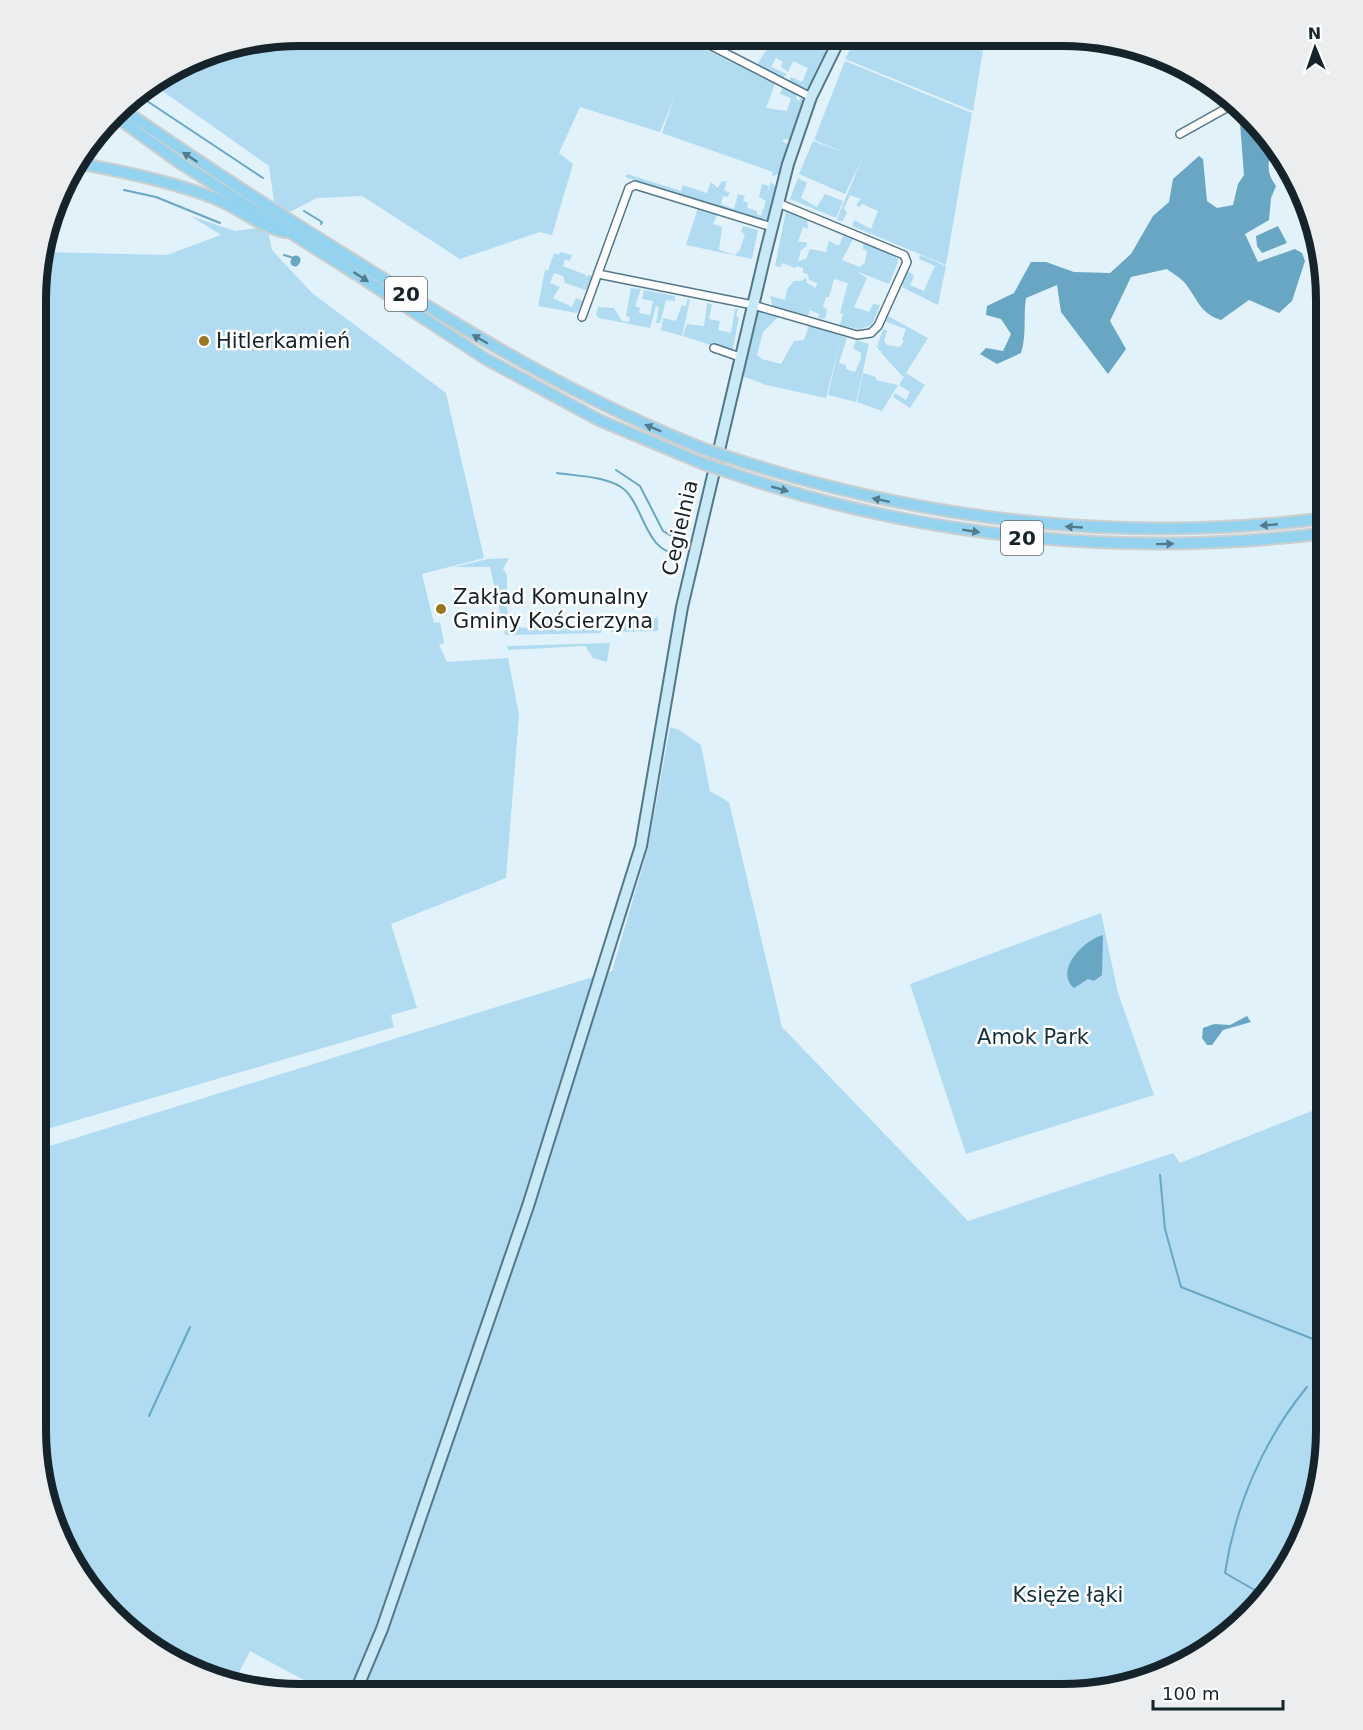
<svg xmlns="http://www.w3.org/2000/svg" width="1363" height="1730" font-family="'DejaVu Sans',sans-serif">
<rect width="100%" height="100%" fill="#e2f2fa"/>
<g fill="#b0dbf1">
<polygon points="301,36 680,37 775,84 766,108 787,111 791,98 780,94 783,87 797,94 796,99 799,101 801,97 804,103 790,140 784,139 782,141 789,145 781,174 772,176 773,172 662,133 675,96 660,132 580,107 559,153 573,164 552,235 540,232 460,259 362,196 317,198 286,214 269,236 272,250 312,293 446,393 484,558 422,574 434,623 440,622 444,643 439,645 447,662 508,658 519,715 506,878 391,924 417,1008 391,1015 394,1027 37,1132 38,266 43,252 167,255 221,235 191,216 235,231 257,228 274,202 269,166 154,85 215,50"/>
<polygon points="766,37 836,38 830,49 819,43 817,47 830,50 810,88 804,90 789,81 791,77 802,82 808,68 793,61 788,72 781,67 783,62 776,58 771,67 787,74 782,78 757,65 772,41"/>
<polygon points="856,38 985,38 973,111 845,59"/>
<polygon points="845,61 972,113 946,265 852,226 854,220 871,229 878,211 862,204 860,207 856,205 861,199 850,195 844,208 847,213 842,222 837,219 862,159 845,194 799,174 813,141 848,154 814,140"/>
<polygon points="627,174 681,191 683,185 707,193 711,182 718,188 721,182 727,181 724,190 730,193 727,197 723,196 721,204 734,209 738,194 745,196 743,201 748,203 747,208 757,211 757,214 761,216 766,201 759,197 762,184 769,186 766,197 771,182 777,188 768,220 760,222 625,177"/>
<polygon points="798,178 807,183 801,198 817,207 825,194 843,201 836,218 790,199"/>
<polygon points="698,208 717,215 713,224 722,227 719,250 735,255 740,250 745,234 741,232 743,226 758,230 752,259 686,245"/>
<polygon points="786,211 807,219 808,229 803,227 798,242 806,242 807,246 801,250 798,261 806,259 810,249 826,252 829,241 839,246 833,261 843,236 853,239 842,260 860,267 865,262 867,251 863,249 863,243 896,257 898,262 889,284 856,271 867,278 854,307 869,312 873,304 880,305 872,325 859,329 840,325 843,314 840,313 848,283 834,279 829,297 826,297 823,306 827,310 825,319 818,318 819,314 810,310 808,316 773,307 770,296 785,300 787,289 794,281 801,281 806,278 807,283 816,288 817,283 809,280 808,274 803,273 803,268 796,266 795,268 782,263 781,267 775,266"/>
<polygon points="560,252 572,255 570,261 565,259 563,266 586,275 586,278 588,275 594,276 589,291 565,283 563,276 554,273 550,283 560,287 553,298 572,307 576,298 583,301 577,313 538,306 545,270 548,271 554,253 559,255"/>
<polygon points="920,255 946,266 938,305 902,287 907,270 914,276 910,285 924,291 935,266 919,259"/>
<polygon points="631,288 641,289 635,306 640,308 639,313 650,315 653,301 642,299 644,290 675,296 675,301 666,300 660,323 656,323 659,307 656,306 650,328 599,318 596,315 598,307 614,308 622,321 629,322 630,317 626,316"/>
<polygon points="687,299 690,300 682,336 661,330 663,318 676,321 682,305 686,306"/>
<polygon points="707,303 712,304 709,319 720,321 718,330 731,333 735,309 738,309 736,316 739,318 732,352 683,336 687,324 704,326"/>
<polygon points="758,311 778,317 763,332 757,355 762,359 781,364 794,341 804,340 809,325 847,338 839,363 846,365 846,369 855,372 861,359 861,353 853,348 856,340 869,344 856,402 828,395 841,338 826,398 766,385 743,376"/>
<path d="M 888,316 L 928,338 L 906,373 L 925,385 L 910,408 L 893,397 L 895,393 L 906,400 L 910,392 L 899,385 L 904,377 C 901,375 877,349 876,345 L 880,347 L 878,344 L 883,329 L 887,331 L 884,341 L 887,345 L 900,347 L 904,341 L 902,339 L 906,329 L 886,322 Z"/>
<polygon points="863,373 876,377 876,380 898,385 882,411 857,402"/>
<polygon points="509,558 503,569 507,575 507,610 514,627 529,628 547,621 552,626 602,626 601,633 505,635 490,567 454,567 488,559"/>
<polygon points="658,616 658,631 611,632 608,623 613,627 620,627 617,618 633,617 647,624"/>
<polygon points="610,643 607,662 593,658 585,646 508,650 507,646"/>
<polygon points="670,727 679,730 701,745 710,791 729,802 782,1027 968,1221 1173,1153 1180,1163 1327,1105 1326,1446 1291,1562 1249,1617 1194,1659 1079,1693 328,1693 250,1651 235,1680 195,1659 190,1668 154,1650 71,1561 45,1498 36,1430 37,1150 612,971 648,848"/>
<polygon points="1101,913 1118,993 1154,1095 966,1154 910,984"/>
</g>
<g fill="#68a6c4">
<path d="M 1246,119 L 1274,149 C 1266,163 1267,174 1276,186 L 1271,198 L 1269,220 L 1245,234 L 1258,262 L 1295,249 L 1302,253 L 1305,261 L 1292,301 L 1279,313 L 1249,300 L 1221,320 C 1198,313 1197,296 1183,281 C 1179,277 1172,273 1167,269 L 1131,277 L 1110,321 L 1126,349 L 1108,374 L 1061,312 L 1057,285 L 1026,298 C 1023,316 1027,335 1021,353 L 997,364 L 980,354 L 986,348 L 1003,351 L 1011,334 L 1001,319 L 986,315 L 987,306 L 1014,293 L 1031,262 L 1046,262 L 1074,272 L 1110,273 L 1131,254 L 1153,216 L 1169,202 L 1173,179 L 1199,156 L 1203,159 L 1207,201 L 1217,208 L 1233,205 L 1238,184 L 1244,175 L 1240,123 Z"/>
<polygon points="1278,226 1287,243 1262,253 1257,246 1256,236"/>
<path d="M 1103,935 L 1102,975 L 1094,981 L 1088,979 L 1074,988 C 1054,970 1084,940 1103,935 Z"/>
<polygon points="1247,1016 1251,1022 1223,1030 1212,1045 1207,1045 1202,1038 1203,1028 1214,1024 1230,1025"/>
</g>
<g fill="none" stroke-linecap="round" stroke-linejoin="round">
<g stroke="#68a6c4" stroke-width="2">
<polyline points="138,95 263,178"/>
<polyline points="124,190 156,197 220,223"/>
<polyline points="304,211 322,222 321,224"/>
<polyline points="284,255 297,259"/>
<polyline points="616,470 640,486 663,531 682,542"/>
<path d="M 557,473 C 576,476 604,476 621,487 C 644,502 645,556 680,553"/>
<polyline points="1160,1175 1165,1229 1181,1287 1313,1339 1326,1353 1324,1359 1326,1364"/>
<polyline points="149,1416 190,1327"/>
<path d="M 1265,1596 L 1225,1573 C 1235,1506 1264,1439 1307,1387"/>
</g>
<polyline stroke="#68a6c4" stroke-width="9" points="295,262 296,260"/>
<defs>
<g id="street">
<polyline points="694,37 811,97"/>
<polyline points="1180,134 1232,105"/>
<polyline points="598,274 753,305 857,335 871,333 878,326 907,262 904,255 778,203"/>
<polyline points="582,317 629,188 635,185 772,227"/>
<polyline points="714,348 740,357"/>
</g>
<polyline id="secondary" points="355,1693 382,1629 528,1206 641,846 682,607 765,255 788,164 811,97 840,38"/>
<g id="primary">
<path d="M 121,108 C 199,162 279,214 360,264 C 472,335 583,402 707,450"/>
<polyline points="115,116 180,163 356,274 486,359 599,420 704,464"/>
<path d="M 76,163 C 122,171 170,181 214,198 C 239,208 259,226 285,232"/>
<path d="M 728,457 C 923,521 1123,544 1327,518"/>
<path d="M 725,471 C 919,538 1123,558 1327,533"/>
</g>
</defs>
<use href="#street" stroke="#537789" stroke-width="10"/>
<use href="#secondary" stroke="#537789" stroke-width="14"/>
<use href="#primary" stroke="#cccfd0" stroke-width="14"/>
<use href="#street" stroke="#fff" stroke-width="7"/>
<use href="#secondary" stroke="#c9e9f7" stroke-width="10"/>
<use href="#primary" stroke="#94d3ef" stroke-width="10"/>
<defs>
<g id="primary-bridge">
<polyline points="707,450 728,457"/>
<polyline points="704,464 725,471"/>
</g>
</defs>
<use href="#primary-bridge" stroke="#cccfd0" stroke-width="14" stroke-linecap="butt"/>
<use href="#primary-bridge" stroke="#94d3ef" stroke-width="10"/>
</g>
<defs><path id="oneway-solid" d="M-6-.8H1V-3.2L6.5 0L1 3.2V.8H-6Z" transform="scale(1.5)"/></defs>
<g fill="#547b8d">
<use href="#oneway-solid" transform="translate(190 157) rotate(-147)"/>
<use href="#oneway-solid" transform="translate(361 277) rotate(33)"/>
<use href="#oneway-solid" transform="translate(480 339) rotate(-150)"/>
<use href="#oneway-solid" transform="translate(653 428) rotate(-157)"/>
<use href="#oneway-solid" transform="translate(780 489) rotate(16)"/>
<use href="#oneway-solid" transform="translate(881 500) rotate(-168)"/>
<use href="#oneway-solid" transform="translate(1269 525) rotate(175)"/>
<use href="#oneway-solid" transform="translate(1074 527) rotate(-177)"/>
<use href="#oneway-solid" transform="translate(971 531) rotate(9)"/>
<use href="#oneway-solid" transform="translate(1165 544) rotate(-1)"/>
</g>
<g fill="#997721" stroke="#fff" stroke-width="2">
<circle cx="204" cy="341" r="6"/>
<circle cx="441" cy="609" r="6"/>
</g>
<g text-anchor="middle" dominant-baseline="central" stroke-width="5" stroke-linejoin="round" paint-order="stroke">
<g fill="#fff" stroke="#5b656b" stroke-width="1.5">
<rect x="385" y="277" width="42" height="34" rx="4.5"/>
<rect x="1001" y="521" width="42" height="34" rx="4.5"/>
</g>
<g font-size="20" font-weight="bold" fill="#15232b">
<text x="406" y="294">20</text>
<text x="1022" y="538">20</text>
</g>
<g font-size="21" fill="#15232b" stroke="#fff" text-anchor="start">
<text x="216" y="341">Hitlerkamień</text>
<text x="453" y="597">Zakład Komunalny<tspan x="453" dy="24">Gminy Kościerzyna</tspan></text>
</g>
<g font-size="21" fill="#15232b" stroke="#fff">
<text transform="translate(680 528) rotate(-77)">Cegielnia</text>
</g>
<g font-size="21" fill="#12303d" stroke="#fff">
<text x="1033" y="1037">Amok Park</text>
<text x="1068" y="1595">Księże łąki</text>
</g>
</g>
<path d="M0 0H1363V1730H0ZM300 46H1062A254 254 0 0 1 1316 300V1430A254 254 0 0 1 1062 1684H300A254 254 0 0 1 46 1430V300A254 254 0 0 1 300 46Z" fill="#ecedee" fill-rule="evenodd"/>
<path fill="none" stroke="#15232b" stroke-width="8" d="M300 46H1062A254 254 0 0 1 1316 300V1430A254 254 0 0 1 1062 1684H300A254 254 0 0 1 46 1430V300A254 254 0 0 1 300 46Z"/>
<g transform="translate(1315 48) rotate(358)" stroke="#ffffff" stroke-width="4.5" paint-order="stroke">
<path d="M0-4.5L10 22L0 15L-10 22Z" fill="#15232b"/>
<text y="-9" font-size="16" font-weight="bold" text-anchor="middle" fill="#15232b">N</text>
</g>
<path d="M1153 1700v9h130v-9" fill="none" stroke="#15232b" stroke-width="3"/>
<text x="1162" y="1700" font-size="18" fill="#15232b" stroke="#ffffff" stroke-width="4.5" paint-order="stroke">100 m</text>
</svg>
